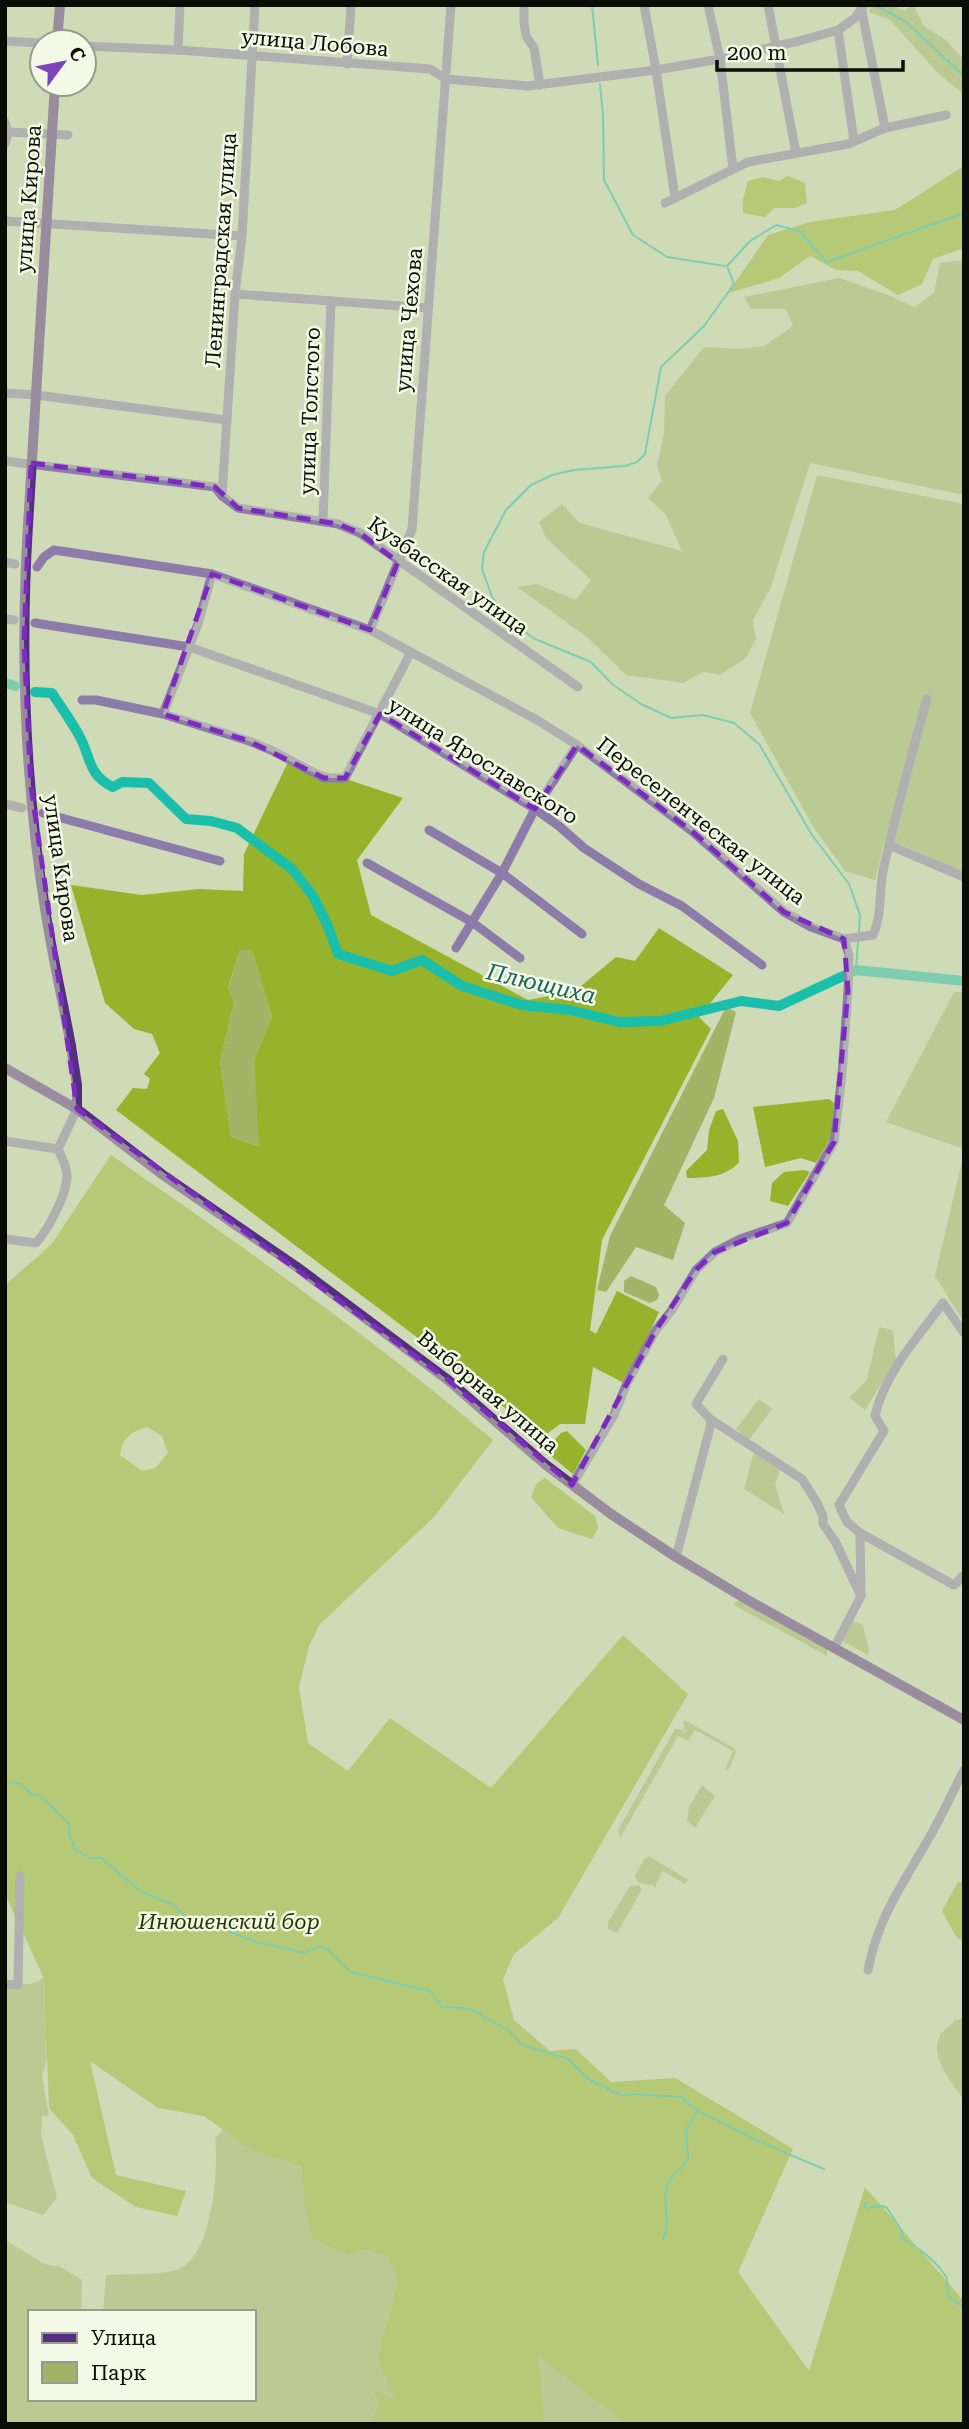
<svg xmlns="http://www.w3.org/2000/svg" width="969" height="2429" font-family="'Roboto Serif',serif">
<rect width="100%" height="100%" fill="#cfdab6"/>
<g fill="#a0b566">
<polygon points="872,5 893,5 904,11 913,5 924,26 946,40 964,60 964,95 937,72 890,20 869,12"/>
<polygon points="964,260 964,495 810,463 771,587 753,620 756,639 745,659 720,675 703,672 683,683 626,675 587,637 517,587 537,584 576,600 591,580 546,538 539,522 562,504 580,523 682,551 666,515 648,498 662,481 657,467 664,433 665,396 704,347 739,349 764,346 793,326 786,309 751,309 744,297 839,278 888,295 914,307 934,293 940,263"/>
<polygon points="817,475 964,504 964,873 902,845 885,840 875,880 845,871 814,828 750,713"/>
<polygon points="240,950 252,950 272,1017 254,1060 260,1146 231,1137 220,1062 234,1002 228,989"/>
<polygon points="954,992 964,992 964,1149 886,1122"/>
<polygon points="726,1007 736,1012 714,1098 664,1205 685,1223 673,1260 636,1247 606,1292 597,1290 610,1236"/>
<polygon points="964,1153 964,1322 935,1276"/>
<polygon points="631,1276 656,1287 659,1295 657,1300 650,1303 624,1292 624,1281"/>
<polygon points="879,1327 893,1330 896,1360 865,1410 849,1398 867,1380"/>
<polygon points="759,1399 772,1409 749,1440 736,1429"/>
<polygon points="754,1452 780,1470 775,1485 784,1514 744,1489"/>
<polygon points="738,1600 827,1649 827,1656 734,1605"/>
<polygon points="852,1621 863,1625 869,1652 868,1655 842,1641"/>
<polygon points="685,1720 735,1749 736,1753 729,1769 725,1770 733,1751 695,1730 688,1741 678,1736 620,1838 618,1830 675,1729 683,1730 686,1735 685,1731 687,1731 684,1730 683,1721"/>
<polygon points="702,1785 715,1796 695,1828 687,1821 689,1807"/>
<path d="M 649,1856 L 688,1880 L 685,1884 L 663,1871 L 656,1884 L 656,1889 L 654,1886 C 647,1883 637,1886 635,1876 L 644,1859 Z"/>
<polygon points="638,1885 642,1889 617,1933 608,1929 608,1922 630,1886"/>
<polygon points="44,1978 47,2058 42,2076 49,2116 42,2116 41,2135 57,2198 43,2215 5,2202 5,1983 31,1984"/>
<path d="M 964,2018 L 964,2100 C 950,2079 920,2047 949,2026 C 954,2021 957,2019 964,2018 Z"/>
<path d="M 223,2129 L 253,2151 L 301,2166 L 304,2203 L 365,2249 L 388,2257 L 398,2281 L 377,2357 L 398,2403 L 378,2403 L 371,2424 L 5,2424 L 5,2240 L 45,2264 L 61,2267 L 82,2280 L 81,2312 L 30,2312 L 30,2399 L 254,2399 L 254,2312 L 103,2312 L 106,2275 C 123,2274 161,2275 176,2270 C 212,2260 219,2170 215,2139 Z"/>
<polygon points="537,2355 626,2424 545,2424"/>
</g>
<g fill="#96b32b" fill-rule="evenodd">
<polygon points="964,166 964,248 933,259 922,284 898,295 858,271 836,270 810,256 779,278 728,293 768,235 810,222 895,210"/>
<polygon points="788,176 805,183 807,203 795,208 774,208 765,217 743,213 743,200 748,181 763,177 779,181"/>
<path d="M 289,760 L 403,798 L 357,860 L 371,915 L 528,1000 L 575,991 L 616,957 L 635,961 L 659,928 L 733,975 L 699,1017 L 711,1029 L 602,1240 L 590,1330 L 596,1334 L 617,1291 L 659,1312 L 645,1342 L 622,1382 L 593,1367 L 585,1424 L 560,1424 L 544,1436 L 512,1414 L 459,1369 L 116,1110 L 133,1088 L 147,1089 L 150,1079 L 144,1074 L 160,1053 L 152,1034 L 134,1029 L 105,1003 L 71,885 L 142,895 L 199,889 L 243,891 L 244,854 ZM 240,950 L 252,950 L 272,1017 L 254,1060 L 259,1146 L 231,1137 L 220,1062 L 234,1002 L 228,988 Z"/>
<polygon points="829,1099 834,1103 830,1139 816,1163 801,1158 765,1167 753,1107"/>
<path d="M 723,1109 L 738,1141 L 739,1162 C 727,1177 706,1178 687,1178 L 686,1171 L 707,1150 L 709,1130 L 716,1111 Z"/>
<path d="M 111,1155 C 242,1246 371,1337 493,1440 L 434,1517 L 320,1624 L 309,1646 L 299,1687 L 308,1743 L 348,1771 L 390,1718 L 491,1788 L 623,1635 L 688,1694 L 558,1918 L 514,1954 L 503,1979 L 514,2020 L 550,2051 L 576,2049 L 611,2082 L 675,2078 L 793,2149 L 738,2272 L 809,2371 L 865,2187 L 964,2301 L 964,2424 L 626,2424 L 538,2356 L 545,2424 L 371,2424 L 378,2403 L 374,2390 L 397,2402 L 377,2358 L 398,2281 L 388,2257 L 365,2249 L 348,2255 L 313,2238 L 304,2203 L 301,2166 L 253,2151 L 204,2116 L 158,2108 L 90,2061 L 116,2175 L 186,2191 L 177,2216 L 136,2207 L 92,2178 L 73,2135 L 49,2108 L 44,1978 L 5,1894 L 5,1285 L 51,1245 ZM 147,1427 L 162,1436 L 168,1453 L 155,1468 L 142,1471 L 120,1455 C 123,1437 131,1432 147,1427 Z"/>
<polygon points="804,1170 810,1172 788,1206 770,1201 772,1183 784,1172"/>
<polygon points="567,1431 586,1450 573,1474 545,1451 561,1433"/>
<polygon points="545,1478 595,1516 598,1528 592,1539 558,1528 531,1497 537,1483"/>
<polygon points="958,1882 964,1882 964,1941 957,1938 942,1911"/>
</g>
<g fill="none" stroke-linecap="round" stroke-linejoin="round">
<g stroke="#19bfab" stroke-width="2">
<polyline points="592,5 598,65"/>
<polyline points="875,5 905,21 964,76"/>
<polyline points="600,84 603,116 604,180 633,235 667,257 725,266"/>
<polyline points="859,932 860,915 849,884 812,835 759,744 734,723 703,715 671,718 641,704 612,684 591,662 535,639 509,621 492,597 482,569 484,552 506,510 531,485 552,475 574,470 625,466 637,462 645,454 661,367 704,326 734,284 727,266 750,241 776,225 799,231 827,262 964,213"/>
<polyline points="856,970 858,942"/>
<path d="M 5,1781 L 20,1784 L 31,1794 L 40,1796 L 69,1823 L 69,1834 L 75,1849 L 90,1858 L 101,1858 L 143,1893 L 172,1904 L 200,1930 L 215,1926 L 253,1941 L 304,1953 L 319,1946 L 329,1951 L 350,1972 L 430,1991 L 442,2007 L 465,2008 L 474,2011 L 508,2030 L 523,2045 L 568,2059 L 588,2079 L 622,2096 L 630,2094 L 682,2097 C 695,2112 703,2112 719,2121 C 753,2139 787,2154 824,2169"/>
<path d="M 867,2202 L 864,2206 L 867,2208 L 883,2206 L 887,2208 L 902,2231 L 902,2238 C 918,2248 934,2259 945,2275 C 953,2287 937,2295 964,2306"/>
<path d="M 663,2239 C 671,2223 662,2204 667,2188 C 670,2176 681,2169 688,2160 L 686,2131 L 696,2113"/>
</g>
<g stroke="#19bfab" stroke-width="10">
<polyline points="5,683 15,686"/>
<path d="M 35,692 L 52,693 C 61,707 72,722 80,737 C 91,758 88,775 113,787 L 122,782 L 149,783 L 186,819 L 211,821 L 237,828 L 292,869 L 313,896 L 327,924 L 338,954 L 392,971 L 422,960 L 462,986 L 522,1005 L 570,1010 L 619,1022 L 660,1021 L 741,1001 L 779,1006 L 856,970 L 964,981"/>
</g>
<g stroke="#8d7caa" stroke-width="9">
<polyline points="524,5 524,23 526,36 534,48 540,85"/>
<polyline points="644,5 656,70 675,198"/>
<polyline points="708,5 720,59 733,169"/>
<polyline points="768,5 796,153"/>
<polyline points="862,12 885,128"/>
<polyline points="838,30 854,141"/>
<polyline points="5,41 42,43"/>
<polyline points="84,46 178,50 430,69 446,79 528,86 656,70 720,59 799,41 838,30 855,18 864,5"/>
<polyline points="178,50 180,5"/>
<polyline points="347,64 351,5"/>
<polyline points="5,122 8,132 68,135"/>
<polyline points="5,144 8,132"/>
<polyline points="665,203 748,162 848,144 885,128 946,115"/>
<polyline points="5,221 242,236"/>
<polyline points="235,294 428,308"/>
<polyline points="5,393 36,395 227,420"/>
<polyline points="5,461 215,487 222,496 238,508 338,524 360,533 578,687"/>
<polyline points="222,496 235,294 242,236 255,5"/>
<polyline points="323,521 331,301"/>
<polyline points="5,562 15,564"/>
<polyline points="37,567 44,557 54,550 212,574 370,630 537,720 577,745 693,832 784,912 811,927 844,939"/>
<polyline points="5,619 14,620"/>
<polyline points="35,623 189,647 380,714 535,809 559,826 584,848 639,884 682,906 762,965"/>
<polyline points="370,630 412,529 451,5"/>
<polyline points="82,700 96,700 163,714 249,741 271,750 324,778 345,778 411,652"/>
<polyline points="163,714 198,624 212,574"/>
<polyline points="5,804 22,808"/>
<polyline points="43,813 220,861"/>
<polyline points="429,830 502,873 582,934"/>
<polyline points="889,845 964,877"/>
<polyline points="367,863 472,922 520,958"/>
<polyline points="456,948 502,873 535,809 577,745"/>
<polyline points="5,1141 58,1149 77,1109"/>
<path d="M 5,1239 L 36,1243 C 48,1230 67,1194 67,1176 C 67,1167 62,1157 58,1149"/>
<path d="M 964,1333 L 943,1303 C 918,1337 884,1374 875,1416 L 884,1431 L 839,1505 L 847,1522 L 860,1533 L 954,1585 L 964,1575"/>
<polyline points="710,1419 802,1479 816,1501 823,1516 823,1524 835,1541 861,1596"/>
<path d="M 572,1485 L 614,1415 L 627,1383 L 656,1330 L 672,1310 L 696,1270 L 715,1252 L 740,1239 L 787,1223 L 834,1142 L 842,1074 L 848,990 L 849,955 L 844,939 L 873,935 C 882,916 879,892 883,871 C 896,813 911,756 927,699"/>
<polyline points="676,1557 711,1424 710,1419 696,1404 723,1359"/>
<polyline points="834,1648 861,1596 860,1533"/>
<path d="M 868,1970 C 878,1917 903,1884 929,1838 C 942,1816 952,1793 964,1770"/>
<polyline points="5,1984 18,1985 20,1876"/>
</g>
<g stroke="#542e81" stroke-width="10">
<polyline points="57,42 60,5"/>
<polyline points="28,525 55,84"/>
<polyline points="71,1046 77,1085 77,1109"/>
<polyline points="5,1068 77,1109 163,1175 297,1267 448,1380 546,1465 611,1514 676,1557 746,1599 964,1720"/>
</g>
<path stroke="#542e81" stroke-width="10" d="M 28,525 C 20,655 25,786 46,915 C 53,959 63,1002 71,1046"/>
</g>
<path d="M0 0H969V2429H0ZM 31,463 L 215,487 L 238,508 L 338,524 L 360,533 L 398,562 L 370,630 L 212,574 L 163,714 L 249,741 L 324,778 L 345,778 L 380,714 L 535,809 L 577,745 L 693,832 L 784,912 L 844,939 L 848,990 L 834,1142 L 787,1223 L 715,1252 L 696,1270 L 656,1330 L 572,1485 L 448,1380 L 77,1109 L 31,786 L 24,643 Z" fill="#cfdab6" fill-opacity=".55" fill-rule="evenodd"/>
<path fill="none" stroke="#7b2cbf" stroke-width="5" stroke-dasharray="14 9" stroke-linejoin="round" d="M 31,463 L 215,487 L 238,508 L 338,524 L 360,533 L 398,562 L 370,630 L 212,574 L 163,714 L 249,741 L 324,778 L 345,778 L 380,714 L 535,809 L 577,745 L 693,832 L 784,912 L 844,939 L 848,990 L 834,1142 L 787,1223 L 715,1252 L 696,1270 L 656,1330 L 572,1485 L 448,1380 L 77,1109 L 31,786 L 24,643 Z"/>
<g text-anchor="middle" dominant-baseline="central" stroke-width="5" stroke-linejoin="round" paint-order="stroke">
<g font-size="21" fill="#0a0d03" stroke="#f3f9e6">
<text transform="translate(315 43) rotate(5)">улица Лобова</text>
<text transform="translate(29 199) rotate(-86)">улица Кирова</text>
<text transform="translate(221 250) rotate(-86)">Ленинградская улица</text>
<text transform="translate(409 320) rotate(-85)">улица Чехова</text>
<text transform="translate(310 411) rotate(-88)">улица Толстого</text>
<text transform="translate(448 576) rotate(35)">Кузбасская улица</text>
<text transform="translate(483 761) rotate(32)">улица Ярославского</text>
<text transform="translate(701 821) rotate(38)">Переселенческая улица</text>
<text transform="translate(61 868) rotate(82)">улица Кирова</text>
<text transform="translate(488 1392) rotate(40)">Выборная улица</text>
</g>
<g font-size="21" font-style="italic" fill="#293400" stroke="#f3f9e6">
<text x="229" y="1922">Инюшенский бор</text>
</g>
<g font-size="23" font-style="italic" fill="#16665b" stroke="#f3f9e6">
<text transform="translate(541 984) rotate(13)">Плющиха</text>
</g>
</g>
<rect width="969" height="2429" fill="none" stroke="#0a0d03" stroke-width="14"/>
<rect x="28" y="2310" width="228" height="91" fill="#f3f9e6" stroke="#969b8b" stroke-width="2"/>
<rect x="42" y="2333" width="35" height="10" fill="#542e81" stroke="#969b8b" stroke-width="2"/>
<text x="91" y="2345" font-size="21" fill="#0a0d03">Улица</text>
<rect x="42" y="2362" width="35" height="21" fill="#a0b566" stroke="#969b8b" stroke-width="2"/>
<text x="91" y="2380" font-size="21" fill="#0a0d03">Парк</text>
<g transform="translate(63 63) rotate(58)"><circle r="33" fill="#f3f9e6" stroke="#969b8b" stroke-width="2"/>
<path d="M0-5L12 26L0 18L-12 26Z" fill="#7b44bb"/>
<text y="-10" font-size="19" font-weight="bold" text-anchor="middle" fill="#0a0d03">С</text>
</g>
<path d="M717 60v10h186v-10" fill="none" stroke="#0a0d03" stroke-width="3.5"/>
<text x="727" y="60" font-size="21" fill="#0a0d03" stroke="#f3f9e6" stroke-width="5" paint-order="stroke">200 m</text>
</svg>
